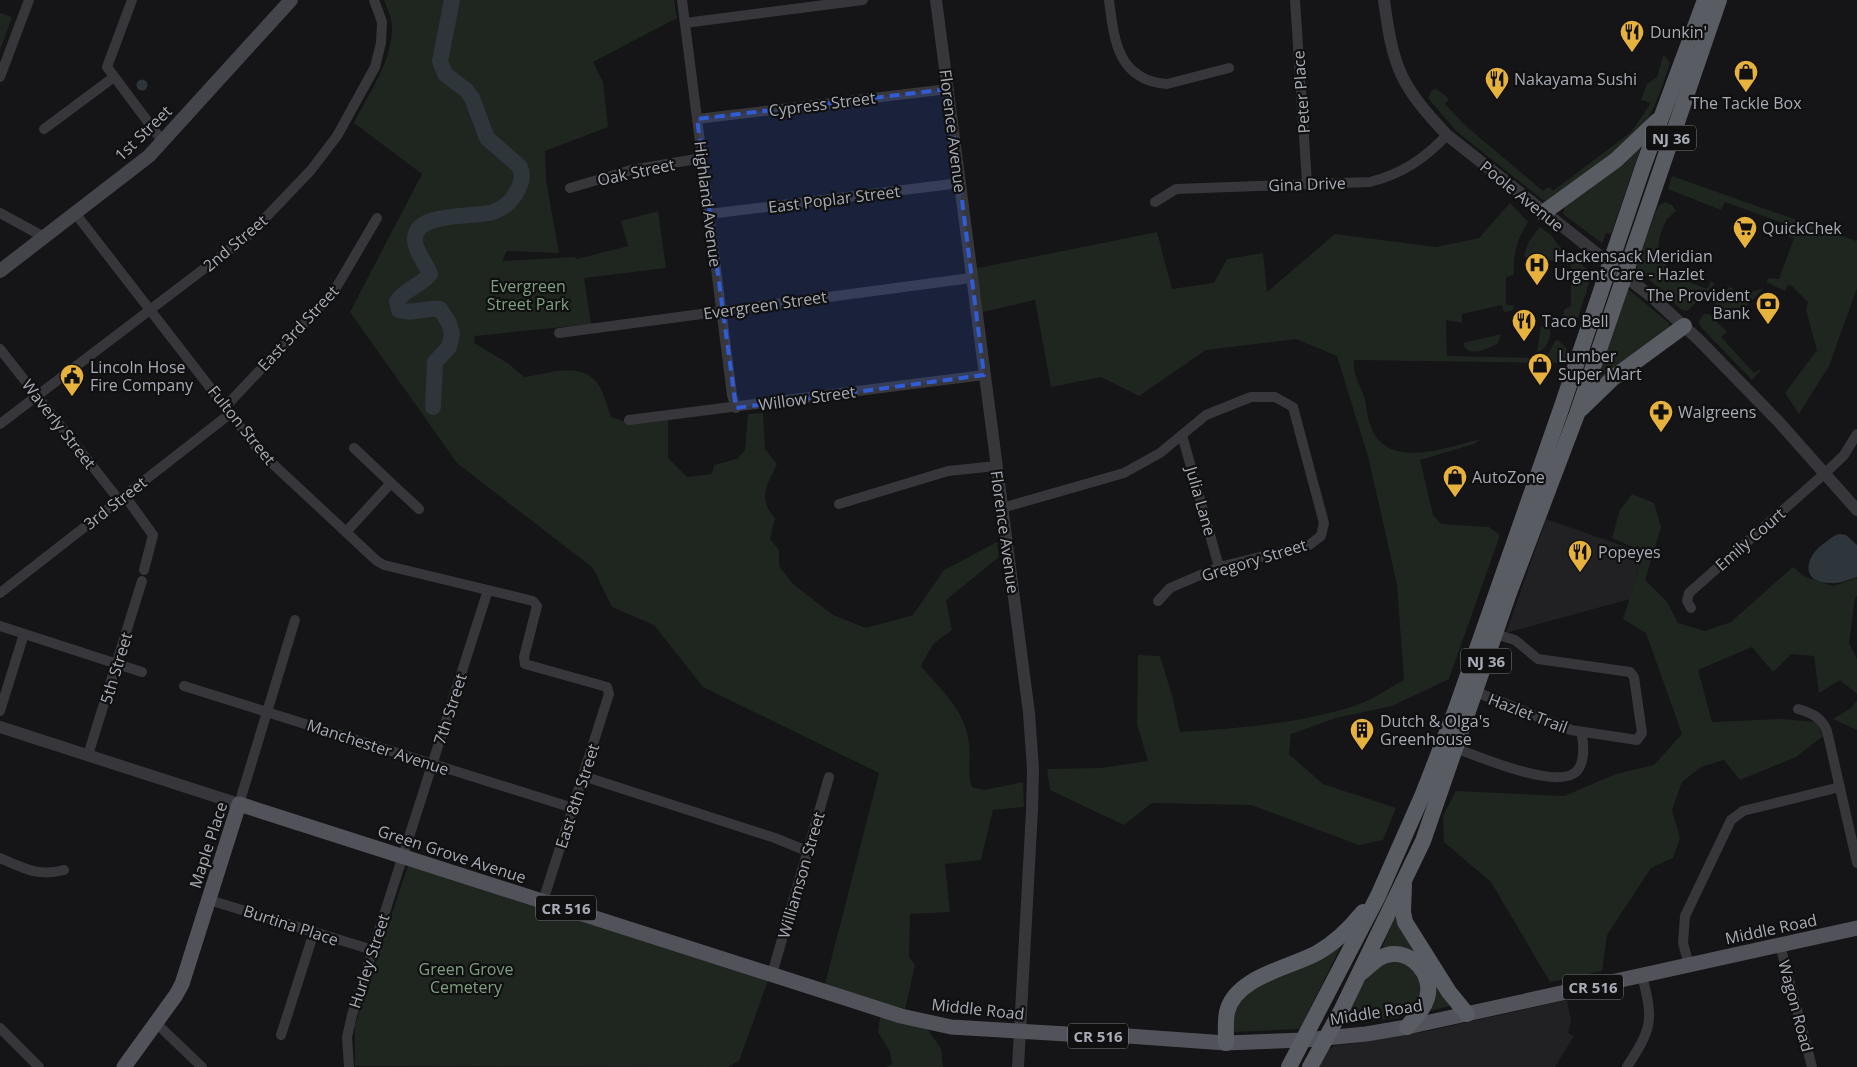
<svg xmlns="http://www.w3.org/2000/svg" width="1857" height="1067" font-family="'Open Sans',sans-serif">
<rect width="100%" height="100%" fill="#151416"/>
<g fill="#212123">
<polygon points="1546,519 1643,553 1630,599 1506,633"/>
<polygon points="1567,1000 1571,1021 1568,1033 1574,1036 1555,1067 1317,1067 1327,1051 1334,1046 1428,1031"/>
</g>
<g fill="#1f2620">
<path d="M 384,0 L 674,0 L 677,18 L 593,62 L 603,82 L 608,127 L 545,151 L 546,180 L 559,253 L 507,251 L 502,261 L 574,257 L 577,259 L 628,246 L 621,221 L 658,211 L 666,268 L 584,278 L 591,324 L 475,336 L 474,343 L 509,364 L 524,377 C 548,374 581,360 598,384 C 604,393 607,406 611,417 L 626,422 L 668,416 L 668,458 L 687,477 L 712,474 L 714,465 L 737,459 L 745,450 L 748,414 L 763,413 L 765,449 L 777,464 C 767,486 757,498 775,518 L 770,539 L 779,550 L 779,566 L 793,584 L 833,615 L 866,628 L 913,615 L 944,570 L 997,542 L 999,557 L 946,600 L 952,630 L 933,644 L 921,666 C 942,691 966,711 969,744 C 971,759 967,773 972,787 L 984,790 L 1023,782 L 1024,807 L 993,810 L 981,860 L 945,864 L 950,912 L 910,914 L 909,957 L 915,965 L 905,1009 L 825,984 L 879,773 L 703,687 L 654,625 L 612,607 L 593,568 L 457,463 L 350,312 L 422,174 L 354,123 C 369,93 393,60 392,26 C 392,18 387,8 384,0 Z"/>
<polygon points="0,13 12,17 0,50"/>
<path d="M 1663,56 L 1666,57 L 1670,63 C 1661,90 1654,114 1636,136 L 1549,201 L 1544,201 L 1456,131 L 1428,98 L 1432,90 L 1437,89 L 1449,99 L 1445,104 L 1467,127 L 1543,191 L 1549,187 L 1553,191 L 1631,132 L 1651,103 L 1641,100 L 1647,84 L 1657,77 Z"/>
<polygon points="1641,147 1611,234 1606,233 1602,243 1563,214 1565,204"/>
<polygon points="1672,176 1856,241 1857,239 1857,288 1829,366 1799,414 1785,393 1817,350 1806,310 1808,302 1792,286 1788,285 1785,291 1766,282 1769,278 1779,279 1794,238 1785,235 1788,225 1725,202 1721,210 1668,189"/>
<path d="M 1665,202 L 1672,205 L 1676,211 C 1673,214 1670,216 1667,219 C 1659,233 1652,257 1669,266 L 1666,273 L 1707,289 L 1711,281 L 1715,284 L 1687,311 L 1682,310 L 1637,268 L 1637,260 L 1658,206 Z"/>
<path d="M 1510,203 L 1528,222 C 1517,240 1513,253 1514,275 L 1506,277 L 1506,305 L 1513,305 L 1514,308 L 1511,311 L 1504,312 L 1502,305 L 1462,314 L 1462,323 L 1446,320 L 1447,356 L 1538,358 L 1549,353 L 1555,341 L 1558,340 L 1567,349 L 1565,363 L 1354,360 C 1353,379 1361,384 1365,400 C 1367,412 1369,427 1376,437 C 1398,467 1451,446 1481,439 L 1474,444 L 1420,460 L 1433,515 L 1441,524 L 1489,527 L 1500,535 L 1449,679 L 1392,706 L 1336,718 L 1291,734 L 1289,754 L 1323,784 L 1396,808 L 1383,840 L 1359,845 L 1251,805 L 1152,803 L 1124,825 L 1050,790 L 1047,769 L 1101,768 L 1148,761 L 1137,724 L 1138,655 L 1160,656 L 1173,699 L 1180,732 C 1238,728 1298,724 1354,706 C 1371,701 1388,688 1404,680 L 1397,585 L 1369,460 L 1337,356 L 1296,339 L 1206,350 L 1139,396 L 1101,377 L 1051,387 L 1035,300 L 974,314 L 968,270 L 1157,232 L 1172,289 L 1214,283 L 1227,259 L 1263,253 L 1267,292 L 1335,234 L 1436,247 L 1479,238 Z"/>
<polygon points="1540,227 1551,235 1558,245 1592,273 1576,324 1570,325 1563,319 1564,310 1571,306 1571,259 1563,263 1560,261 1528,259 1524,256 1529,241"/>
<polygon points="1729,287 1733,288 1730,295 1745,301 1749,293 1764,288 1732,321 1714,304"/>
<polygon points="1628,289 1669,323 1670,328 1595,384"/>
<polygon points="1704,314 1709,314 1727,332 1721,337 1754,373 1762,368 1753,379 1751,379 1700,326 1699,321"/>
<path d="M 1541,326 L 1549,328 C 1553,337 1546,350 1537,352 Z"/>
<path d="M 1501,334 L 1498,343 C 1488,349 1467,359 1463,343 Z"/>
<polygon points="1632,494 1654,503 1661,527 1645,580 1667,602 1678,623 1705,631 1731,622 1793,567 1805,577 1833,586 1857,578 1857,596 1855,598 1849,643 1857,659 1857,694 1840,680 1819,693 1814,656 1791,654 1773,672 1752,647 1698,670 1712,722 1781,719 1816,722 1823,736 1796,757 1740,780 1724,760 1701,767 1682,782 1672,810 1680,838 1673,858 1651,868 1607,935 1602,971 1550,982 1491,882 1444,842 1443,816 1456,791 1564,796 1616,774 1654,765 1682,734 1646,633 1623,619 1644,552 1612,538 1620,510"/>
<polygon points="1857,700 1857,730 1833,719 1851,708"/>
<polygon points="408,866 769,978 739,1061 728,1067 355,1066 355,1025"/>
<polygon points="1397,912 1420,955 1390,947 1382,948"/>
<polygon points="1343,942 1300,1029 1234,1032 1230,1024 1241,994"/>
<polygon points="1379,962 1411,963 1424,992 1411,1013 1397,1018 1343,1024 1366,977"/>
<polygon points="1432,979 1454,1005 1429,1011"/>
<polygon points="880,1017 927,1028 941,1049 943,1067 887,1067 892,1064 890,1052 878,1032"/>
</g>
<g fill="#2e353b">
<circle cx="142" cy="85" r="5.5"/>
<path d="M 1840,534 L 1846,535 L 1857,545 L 1857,577 C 1848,580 1840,584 1830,583 C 1801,583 1804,558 1823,544 C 1829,540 1833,535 1840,534 Z"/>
</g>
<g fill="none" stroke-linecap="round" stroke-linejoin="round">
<path stroke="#2e353b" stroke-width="16" d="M 433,407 L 435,362 L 449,347 L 452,334 L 449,323 L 440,309 C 426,307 413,315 399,310 L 397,301 C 406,288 421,286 430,274 C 426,263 414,250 415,239 C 415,211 475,218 493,212 C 505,208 513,200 518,189 C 522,181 523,176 520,167 L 487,138 L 472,98 L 466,90 L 445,74 L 440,61 L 452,0"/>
<g stroke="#36363b" stroke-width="10">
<polyline points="132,0 107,67 163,142"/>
<polyline points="682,0 732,395 736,408"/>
<path d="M 1109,0 C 1114,39 1117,80 1167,84 L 1229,68"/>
<polyline points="1295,0 1307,183"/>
<polyline points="685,23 863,0"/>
<polyline points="0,77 29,0"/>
<polyline points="697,119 948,89"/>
<polyline points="44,129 114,77"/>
<polyline points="570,188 631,170 702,158"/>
<path d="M 1155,202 L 1176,189 L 1370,182 C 1402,174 1424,159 1447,135"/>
<polyline points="0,213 44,237"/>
<polyline points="75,213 260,452 377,561 384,565 533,601 537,606 524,657 525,664 607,687 609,694 543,901"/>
<polyline points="709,214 960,183"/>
<polyline points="559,333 971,278"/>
<polyline points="0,349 119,500"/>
<polyline points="226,406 333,293 377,218"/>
<polyline points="629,420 984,375"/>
<polyline points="0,424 251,233 311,170 337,136 375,67 381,43 382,22 374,0"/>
<polyline points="1182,435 1219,567"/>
<polyline points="391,483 419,509"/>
<polyline points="125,496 153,535 144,570"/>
<polyline points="839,504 948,471 996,466"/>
<polyline points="1002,508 1124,473 1160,453 1206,415 1251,397 1275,397 1293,407 1324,523 1321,536 1309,545 1219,567 1170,588 1158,601"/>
<polyline points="346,532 391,483 354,448"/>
<polyline points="0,593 231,413"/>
<polyline points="1691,608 1687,601 1689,593 1824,474 1844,455 1857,434"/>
<polyline points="0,626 142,672"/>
<polyline points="184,686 573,808"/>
<polyline points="1476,692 1571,730 1637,740 1642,733 1634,677 1630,672 1538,659 1515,640 1495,634"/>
<path d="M 1798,709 C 1812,713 1821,717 1827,731 L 1857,863"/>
<polyline points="0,711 24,634"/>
<path d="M 1455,748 C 1480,757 1550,787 1573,774 C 1586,767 1584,743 1581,732"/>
<polyline points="88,755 142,581"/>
<polyline points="583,776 775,838 807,851"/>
<polyline points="239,804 295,620"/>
<path d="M 0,858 C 24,868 37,877 64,870"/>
<polyline points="209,900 373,950"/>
<polyline points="1780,945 1812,1067"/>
<polyline points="1689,965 1683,943 1685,916 1731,820 1743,811 1840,787"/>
<polyline points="772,974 829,777"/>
<polyline points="156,1023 202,1067"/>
<polyline points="0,1028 39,1067"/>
<polyline points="281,1035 314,932"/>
<polyline points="349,1067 347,1037 352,1015 488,590"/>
<path d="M 1627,1067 C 1652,1028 1654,1021 1642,976"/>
</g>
<g stroke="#36363b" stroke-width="12">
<polyline points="936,0 1029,713 1033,769 1032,810 1018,1067"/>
<path d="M 1384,0 C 1393,68 1400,85 1447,135 L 1653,298 L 1698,339 L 1778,421 L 1857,510"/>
<polyline points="0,727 239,804"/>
</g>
<polyline stroke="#44454b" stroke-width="14" points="0,271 149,156 291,0"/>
<polyline stroke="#52535a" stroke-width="15" points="124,1067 176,995 182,984 239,804 901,1016 951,1027 1067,1034 1128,1036 1226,1043 1304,1040 1366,1034 1407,1027 1857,928"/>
<g stroke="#5a5c63" stroke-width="16">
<polyline points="1543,213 1616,160 1657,121"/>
<polyline points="1581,409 1613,378 1684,326"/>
<polyline points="1404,885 1403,912 1405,922 1449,992 1467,1014"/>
<path d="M 1362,972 C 1370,966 1377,957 1387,955 C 1412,949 1434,975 1427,998 C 1424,1009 1414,1018 1407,1027"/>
<path d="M 1226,1043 C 1226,1033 1225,1022 1227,1012 C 1235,977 1289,968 1317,953 C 1335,943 1350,928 1363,912"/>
<polyline points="1289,1067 1378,896 1423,794 1456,709 1561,409 1644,164 1705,0"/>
<polyline points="1310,1067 1342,1009 1423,841 1509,593 1577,414 1719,0"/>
</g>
</g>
<path fill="#325cd3" fill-opacity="0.2" stroke="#325cd3" stroke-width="4" stroke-dasharray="10 6" stroke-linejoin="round" d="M 948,89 L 984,375 L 736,408 L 697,119 Z"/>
<defs>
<symbol id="restaurant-pin" viewBox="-11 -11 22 30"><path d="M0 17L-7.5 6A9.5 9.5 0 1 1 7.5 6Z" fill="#e6b13d" stroke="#101011"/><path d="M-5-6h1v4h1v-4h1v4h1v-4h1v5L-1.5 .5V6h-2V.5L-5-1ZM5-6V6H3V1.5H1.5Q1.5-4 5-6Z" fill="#111"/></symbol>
<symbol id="shop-pin" viewBox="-11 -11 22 30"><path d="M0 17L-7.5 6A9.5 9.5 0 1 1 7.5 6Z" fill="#e6b13d" stroke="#101011"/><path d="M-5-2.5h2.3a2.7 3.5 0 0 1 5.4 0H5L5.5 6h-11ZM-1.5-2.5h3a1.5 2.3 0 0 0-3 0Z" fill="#111"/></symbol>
<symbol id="supermarket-pin" viewBox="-11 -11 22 30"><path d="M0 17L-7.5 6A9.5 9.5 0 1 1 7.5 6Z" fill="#e6b13d" stroke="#101011"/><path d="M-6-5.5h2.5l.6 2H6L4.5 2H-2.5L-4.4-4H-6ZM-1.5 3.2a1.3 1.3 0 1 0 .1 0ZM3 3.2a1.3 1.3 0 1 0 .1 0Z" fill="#111"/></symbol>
<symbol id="hospital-pin" viewBox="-11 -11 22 30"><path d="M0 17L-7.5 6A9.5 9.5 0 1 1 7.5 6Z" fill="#e6b13d" stroke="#101011"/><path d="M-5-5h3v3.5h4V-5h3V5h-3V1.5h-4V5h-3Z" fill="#111"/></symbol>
<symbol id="bank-pin" viewBox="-11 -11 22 30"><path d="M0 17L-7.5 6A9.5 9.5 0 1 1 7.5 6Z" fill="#e6b13d" stroke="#101011"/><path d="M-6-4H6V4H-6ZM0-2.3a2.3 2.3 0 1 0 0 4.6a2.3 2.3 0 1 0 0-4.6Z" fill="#111"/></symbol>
<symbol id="civic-pin" viewBox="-11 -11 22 30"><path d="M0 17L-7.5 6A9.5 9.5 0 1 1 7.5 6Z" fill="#e6b13d" stroke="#101011"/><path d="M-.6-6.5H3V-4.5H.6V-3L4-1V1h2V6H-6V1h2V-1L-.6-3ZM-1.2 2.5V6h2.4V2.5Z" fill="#111"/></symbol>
<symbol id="pharmacy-pin" viewBox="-11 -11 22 30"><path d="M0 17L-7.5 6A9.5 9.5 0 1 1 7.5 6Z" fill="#e6b13d" stroke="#101011"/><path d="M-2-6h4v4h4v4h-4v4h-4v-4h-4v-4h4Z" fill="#111"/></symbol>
<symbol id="building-pin" viewBox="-11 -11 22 30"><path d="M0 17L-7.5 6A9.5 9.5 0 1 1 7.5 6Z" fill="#e6b13d" stroke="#101011"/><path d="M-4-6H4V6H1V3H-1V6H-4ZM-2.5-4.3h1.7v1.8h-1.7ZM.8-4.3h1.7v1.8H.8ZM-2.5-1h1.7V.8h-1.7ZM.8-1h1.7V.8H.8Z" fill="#111"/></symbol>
</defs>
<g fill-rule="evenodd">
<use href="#restaurant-pin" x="1618" y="18" width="28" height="38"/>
<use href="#shop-pin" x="1732" y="58" width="28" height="38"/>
<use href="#restaurant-pin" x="1483" y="65" width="28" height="38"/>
<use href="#supermarket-pin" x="1731" y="214" width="28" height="38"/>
<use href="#hospital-pin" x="1523" y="251" width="28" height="38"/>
<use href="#bank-pin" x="1754" y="290" width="28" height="38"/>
<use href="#restaurant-pin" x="1510" y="307" width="28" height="38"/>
<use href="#shop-pin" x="1526" y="351" width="28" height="38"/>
<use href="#civic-pin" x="58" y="362" width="28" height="38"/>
<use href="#pharmacy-pin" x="1647" y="398" width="28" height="38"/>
<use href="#shop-pin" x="1441" y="463" width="28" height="38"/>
<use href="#restaurant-pin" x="1566" y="538" width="28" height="38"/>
<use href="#building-pin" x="1348" y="716" width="28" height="38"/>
</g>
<g text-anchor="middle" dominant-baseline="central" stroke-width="4.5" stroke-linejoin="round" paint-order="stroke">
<g fill="#101011" stroke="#7a7c84" stroke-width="1">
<rect x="1646" y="125.5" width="50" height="25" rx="4"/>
<rect x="1461" y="648.5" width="50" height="25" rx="4"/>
<rect x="536" y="895.5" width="60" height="25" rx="4"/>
<rect x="1563" y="974.5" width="60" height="25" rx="4"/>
<rect x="1068" y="1023.5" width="60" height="25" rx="4"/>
</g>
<g font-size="15" font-weight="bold" fill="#a7abb5">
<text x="1671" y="138">NJ 36</text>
<text x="1486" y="661">NJ 36</text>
<text x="566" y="908">CR 516</text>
<text x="1593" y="987">CR 516</text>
<text x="1098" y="1036">CR 516</text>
</g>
<g font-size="16" fill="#a7abb5" stroke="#101011" text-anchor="start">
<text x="1650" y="32">Dunkin'</text>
<text x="1514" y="79">Nakayama Sushi</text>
<text x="1746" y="103" text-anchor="middle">The Tackle Box</text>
<text x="1762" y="228">QuickChek</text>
<text x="1554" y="256">Hackensack Meridian<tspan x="1554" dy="18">Urgent Care - Hazlet</tspan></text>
<text x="1750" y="295" text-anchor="end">The Provident<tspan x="1750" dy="18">Bank</tspan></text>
<text x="1542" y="321">Taco Bell</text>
<text x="1558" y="356">Lumber<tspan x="1558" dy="18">Super Mart</tspan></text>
<text x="90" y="367">Lincoln Hose<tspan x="90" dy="18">Fire Company</tspan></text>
<text x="1678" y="412">Walgreens</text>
<text x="1472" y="477">AutoZone</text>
<text x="1598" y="552">Popeyes</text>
<text x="1380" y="721">Dutch &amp; Olga's<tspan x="1380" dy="18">Greenhouse</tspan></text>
</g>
<g font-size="16" fill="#a7abb5" stroke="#101011">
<text transform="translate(1301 92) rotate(-94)">Peter Place</text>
<text transform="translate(822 104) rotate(-7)">Cypress Street</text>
<text transform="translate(953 131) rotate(83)">Florence Avenue</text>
<text transform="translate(143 133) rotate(-44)">1st Street</text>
<text transform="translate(636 172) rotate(-12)">Oak Street</text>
<text transform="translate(1307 184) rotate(-2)">Gina Drive</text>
<text transform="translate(1522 196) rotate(39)">Poole Avenue</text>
<text transform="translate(834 199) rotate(-7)">East Poplar Street</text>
<text transform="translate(708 204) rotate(83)">Highland Avenue</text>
<text transform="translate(235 243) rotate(-40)">2nd Street</text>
<text transform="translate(765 305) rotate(-8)">Evergreen Street</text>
<text transform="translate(298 328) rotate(-47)">East 3rd Street</text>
<text transform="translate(807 398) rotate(-8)">Willow Street</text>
<text transform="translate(59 424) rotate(52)">Waverly Street</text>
<text transform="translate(242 425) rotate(51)">Fulton Street</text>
<text transform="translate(1201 501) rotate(74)">Julia Lane</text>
<text transform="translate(115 503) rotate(-38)">3rd Street</text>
<text transform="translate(1005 532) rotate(82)">Florence Avenue</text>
<text transform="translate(1750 539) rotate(-41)">Emily Court</text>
<text transform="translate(1254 560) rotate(-17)">Gregory Street</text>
<text transform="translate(116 668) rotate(-73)">5th Street</text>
<text transform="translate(450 709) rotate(-72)">7th Street</text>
<text transform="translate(1528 713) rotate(21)">Hazlet Trail</text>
<text transform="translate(378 747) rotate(18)">Manchester Avenue</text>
<text transform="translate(577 796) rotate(-72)">East 8th Street</text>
<text transform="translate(208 845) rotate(-72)">Maple Place</text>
<text transform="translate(452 854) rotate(18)">Green Grove Avenue</text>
<text transform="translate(801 875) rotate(-74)">Williamson Street</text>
<text transform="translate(291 925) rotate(18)">Burtina Place</text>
<text transform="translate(1771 929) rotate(-12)">Middle Road</text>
<text transform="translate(369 961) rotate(-72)">Hurley Street</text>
<text transform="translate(1796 1006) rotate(75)">Wagon Road</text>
<text transform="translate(978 1009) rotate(6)">Middle Road</text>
<text transform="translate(1376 1012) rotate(-9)">Middle Road</text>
</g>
<g font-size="16" fill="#7f9f82" stroke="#101011">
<text x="528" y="286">Evergreen<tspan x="528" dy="18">Street Park</tspan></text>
<text x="466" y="969">Green Grove<tspan x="466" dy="18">Cemetery</tspan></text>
</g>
</g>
</svg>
